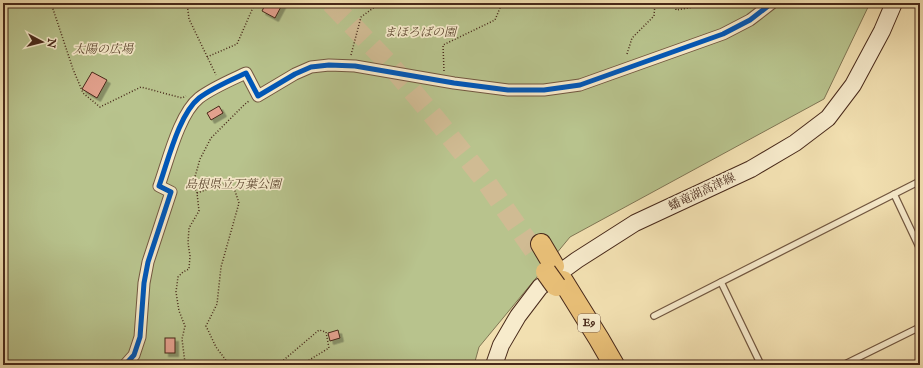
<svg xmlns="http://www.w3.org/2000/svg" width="923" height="368" font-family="'IM FELL English','Noto Serif JP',serif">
<defs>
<filter id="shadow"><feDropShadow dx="3.5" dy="3.5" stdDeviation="0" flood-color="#0004"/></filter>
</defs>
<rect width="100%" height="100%" fill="#f2e0b1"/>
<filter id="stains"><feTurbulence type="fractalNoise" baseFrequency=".005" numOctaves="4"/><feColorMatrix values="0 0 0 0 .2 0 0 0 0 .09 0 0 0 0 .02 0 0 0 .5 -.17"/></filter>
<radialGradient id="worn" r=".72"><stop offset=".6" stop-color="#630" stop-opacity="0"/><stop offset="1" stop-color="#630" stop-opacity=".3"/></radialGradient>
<polygon fill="#b8c38d" stroke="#807654" points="3,3 870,3 824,99 570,237 479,347 474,365 3,365"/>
<g fill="#e2a18d" stroke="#48291a" filter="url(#shadow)">
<polygon points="266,3 283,3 275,18 262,11"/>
<polygon points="92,72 107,80 97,98 82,89"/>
<polygon points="219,106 223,113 211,120 207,113"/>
<polygon points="338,330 340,338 330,341 328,333"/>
<rect x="165" y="338" width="10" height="15"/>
</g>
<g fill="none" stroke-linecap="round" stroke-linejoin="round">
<polyline stroke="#d0bb93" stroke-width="20" stroke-dasharray="20 10" stroke-linecap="butt" points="331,3 392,67 435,118 487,183 535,252"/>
<defs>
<g id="service">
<polyline points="894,194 920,249"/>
<polyline points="721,282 761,365"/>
<polyline points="654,316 920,181"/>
<polyline points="843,365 920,327"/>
</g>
<path id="minor" d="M 125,365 L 134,355 L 140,337 L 144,283 L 148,262 L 171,192 L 159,186 C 168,161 179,114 199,98 C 212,88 231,80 246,73 L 258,96 L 295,74 L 311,67 L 329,65 L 355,66 L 454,83 L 508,90 L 544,90 L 580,85 L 723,34 L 750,20 L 772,3"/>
<polyline id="secondary" points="494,365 501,345 518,316 540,287 577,260 635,223 751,169 795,143 828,118 853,85 882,31 894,3"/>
<g id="motorway">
<polyline points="541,244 554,266"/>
<polyline points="563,281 599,339 614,365"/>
</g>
</defs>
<use href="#service" stroke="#725740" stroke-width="8"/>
<use href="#minor" stroke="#725740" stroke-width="13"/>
<use href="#secondary" stroke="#48291a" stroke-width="18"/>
<use href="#motorway" stroke="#48291a" stroke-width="22"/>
<g stroke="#48291a" stroke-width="1.5" stroke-dasharray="1 2" stroke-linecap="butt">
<polyline points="51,3 73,69 83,93 100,107 141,87 182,98 186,96"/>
<polyline points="187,3 189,19 216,75"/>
<polyline points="675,3 676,10 707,5 707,3"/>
<polyline points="627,54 632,38 654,16 655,3"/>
<polyline points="351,55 361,17 380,3"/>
<polyline points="207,57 237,44 255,3"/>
<polyline points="444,71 443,45 495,20 502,3"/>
<polyline points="197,193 222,184 234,188 239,203 221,267 217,304 206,326 216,347 228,363 237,365"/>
<polyline points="193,365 185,363 182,339 185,326 179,311 176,292 178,277 183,272 189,269 190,256 188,243 189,228 199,211 197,193 193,184 200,159 211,138 245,104 249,101"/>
<polyline points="276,365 279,364 319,330 326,332 329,348 301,365"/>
</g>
<use href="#service" stroke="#f7ebcc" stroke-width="5.5"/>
<use href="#minor" stroke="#f7ebcc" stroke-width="11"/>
<use href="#secondary" stroke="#f7ebcc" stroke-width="16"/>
<use href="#motorway" stroke="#e9c078" stroke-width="20"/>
<defs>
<polyline id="motorway-bridge" points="546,272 556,286"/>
</defs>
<use href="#motorway-bridge" stroke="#48291a" stroke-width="22" stroke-linecap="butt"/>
<use href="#motorway-bridge" stroke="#e9c078" stroke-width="20"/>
<defs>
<path id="cycleway" d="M 125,365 L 134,355 L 140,337 L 144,283 L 148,262 L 171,192 L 159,186 C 168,161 179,114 199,98 C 212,88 231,80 246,73 L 258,96 L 295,74 L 311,67 L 329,65 L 355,66 L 454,83 L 508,90 L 544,90 L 580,85 L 723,34 L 750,20 L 772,3"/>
</defs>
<use href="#cycleway" stroke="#f7ebcc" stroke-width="8"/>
<use href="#cycleway" stroke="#0057b8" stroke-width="5"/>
</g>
<g text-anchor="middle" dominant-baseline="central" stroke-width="3.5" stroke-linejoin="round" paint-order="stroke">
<rect fill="#f7ebcc" stroke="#7c634f" stroke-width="1" x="578" y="314" width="22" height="18" rx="3"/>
<g font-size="11" font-weight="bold" fill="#48291a">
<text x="589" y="323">E9</text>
</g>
<g font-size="12" font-style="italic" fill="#5e4831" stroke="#f7ebcc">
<text x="420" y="32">まほろばの園</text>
<text x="103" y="49">太陽の広場</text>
<text x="233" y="184">島根県立万葉公園</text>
</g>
<g font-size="12" fill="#48291a" stroke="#f7ebcc">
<text transform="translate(702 192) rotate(-25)">蟠竜湖高津線</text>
</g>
</g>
<rect width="923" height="368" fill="none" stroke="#f2e0b1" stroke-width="16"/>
<rect x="4" y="4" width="915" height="360" fill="none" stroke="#48291a" stroke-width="2"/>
<rect x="8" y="8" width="907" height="352" fill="none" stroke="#48291a"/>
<g transform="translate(42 42) rotate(97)" stroke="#f7ebcc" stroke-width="3" paint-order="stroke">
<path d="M0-3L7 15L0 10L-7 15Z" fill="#48291a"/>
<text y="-6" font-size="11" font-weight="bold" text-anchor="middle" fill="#48291a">N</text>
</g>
<rect width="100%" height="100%" filter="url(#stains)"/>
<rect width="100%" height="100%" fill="url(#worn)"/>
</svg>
